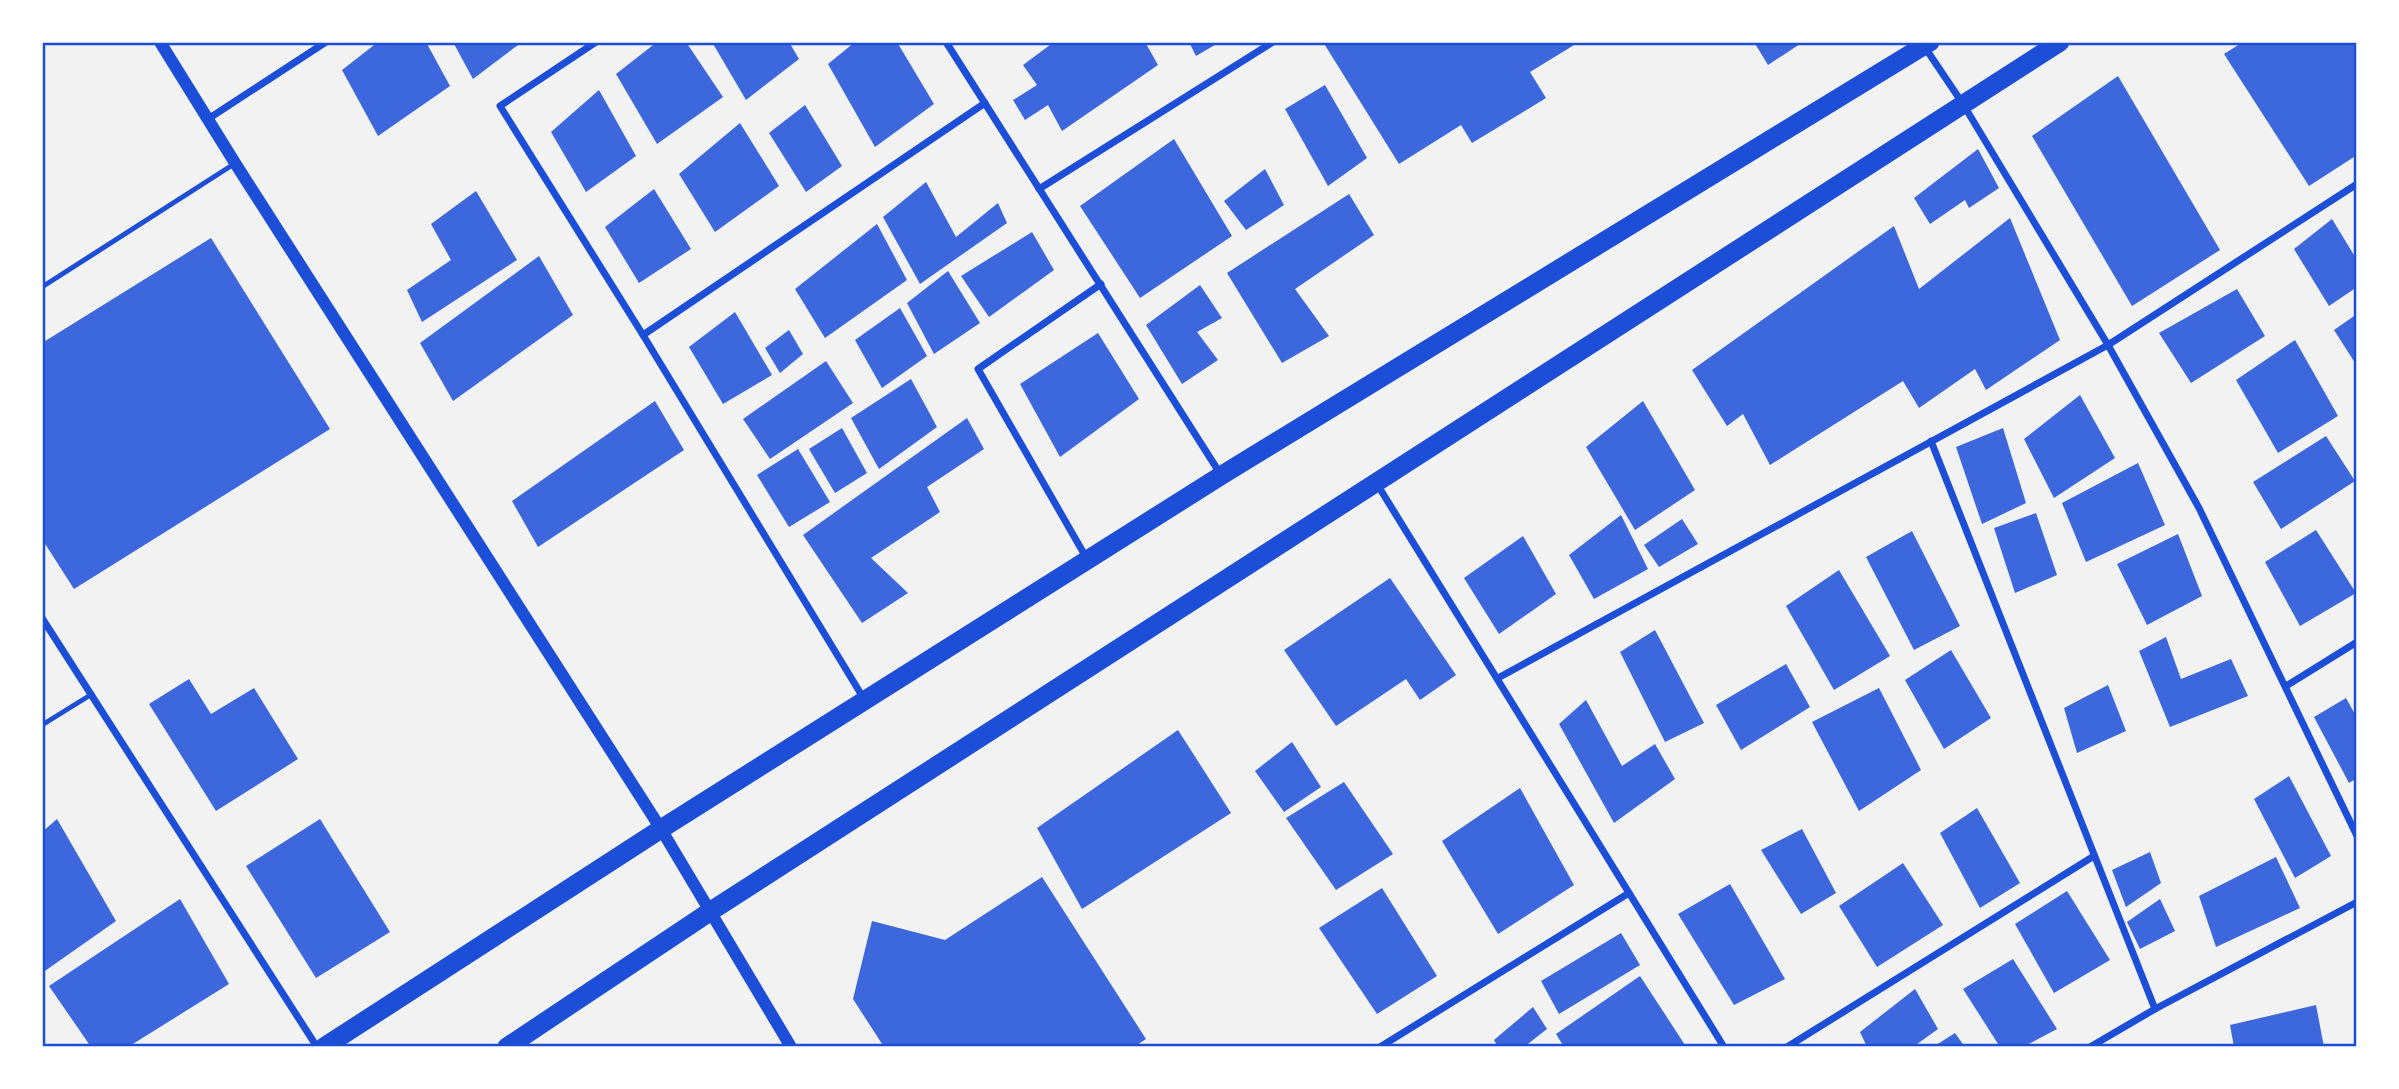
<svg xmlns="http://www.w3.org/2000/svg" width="2399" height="1089" font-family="'Libre Baskerville',serif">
<rect width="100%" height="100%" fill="#f2f2f2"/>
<g fill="#3d67dc">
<polygon points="378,42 426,42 450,86 378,136 342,70"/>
<polygon points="453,42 522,42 473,79"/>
<polygon points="657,42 686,42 723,97 657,144 616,74"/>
<polygon points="712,42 789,42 799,59 746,100"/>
<polygon points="855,42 897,42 934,104 875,147 828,64"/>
<polygon points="1054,42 1145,42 1158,65 1062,131 1048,105 1025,120 1013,100 1037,85 1023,65"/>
<polygon points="1189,42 1220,42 1196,56"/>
<polygon points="1323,42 1579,42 1530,72 1546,98 1472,143 1461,125 1399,164"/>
<polygon points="1754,42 1803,42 1768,65"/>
<polygon points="2243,42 2357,42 2357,155 2309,186 2224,54"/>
<polygon points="2118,76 2220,250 2132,306 2032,136"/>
<polygon points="1325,85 1367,158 1328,186 1285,109"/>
<polygon points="599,90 636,156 586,192 551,132"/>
<polygon points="805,105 842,166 806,192 769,133"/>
<polygon points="740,123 779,186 715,232 679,174"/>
<polygon points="1174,139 1232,236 1140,298 1080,206"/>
<polygon points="1978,149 1999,188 1969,208 1965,200 1930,224 1914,198"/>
<polygon points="1265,169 1284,205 1246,230 1224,201"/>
<polygon points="926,182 956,237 998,203 1007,223 920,284 883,217"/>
<polygon points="654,189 691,249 639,283 605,227"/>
<polygon points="476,191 517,260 422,322 407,290 451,260 431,224"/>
<polygon points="1349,194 1374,235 1295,289 1329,336 1282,363 1227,273"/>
<polygon points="2010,218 2060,340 1986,390 1975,369 1919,408 1903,381 1770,465 1743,414 1727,426 1692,370 1894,226 1919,289"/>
<polygon points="2332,219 2357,260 2357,287 2329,306 2294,249"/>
<polygon points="877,224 907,280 825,338 795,289"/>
<polygon points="1032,232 1054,270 989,317 961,276"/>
<polygon points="211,238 330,429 74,589 42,539 42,343"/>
<polygon points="539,256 573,315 453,401 420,343"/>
<polygon points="948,271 980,323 934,354 907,303"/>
<polygon points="1200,285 1222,318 1197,332 1218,360 1182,384 1146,325"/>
<polygon points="2237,289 2265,336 2191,383 2159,333"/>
<polygon points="900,308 927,356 882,388 855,340"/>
<polygon points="735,312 772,375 723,404 689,347"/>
<polygon points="2357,314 2357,366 2334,330"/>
<polygon points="789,330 803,354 780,373 765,348"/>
<polygon points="1098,333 1139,399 1060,457 1020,384"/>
<polygon points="2295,340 2338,416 2278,453 2236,380"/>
<polygon points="826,361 853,403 770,459 743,419"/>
<polygon points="911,379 937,427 879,469 851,418"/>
<polygon points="2080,395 2115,458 2054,498 2024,439"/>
<polygon points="655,401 684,450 538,547 512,501"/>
<polygon points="1643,401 1695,490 1635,530 1586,447"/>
<polygon points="967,418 984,449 927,487 940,512 871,558 908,593 862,623 803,535"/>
<polygon points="842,428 867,473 835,493 809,449"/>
<polygon points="2003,428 2026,503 1982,524 1956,447"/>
<polygon points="2326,436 2355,481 2281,529 2253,482"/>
<polygon points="798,449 830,502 789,527 757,475"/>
<polygon points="2138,463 2165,525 2086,562 2062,503"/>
<polygon points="2036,513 2057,575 2015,593 1994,528"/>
<polygon points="1621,515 1648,569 1594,599 1569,555"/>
<polygon points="1682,519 1698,544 1659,567 1644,545"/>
<polygon points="2316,530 2356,593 2300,626 2265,562"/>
<polygon points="1912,531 1960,626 1914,650 1866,557"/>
<polygon points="2178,534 2202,596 2147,625 2117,564"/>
<polygon points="1523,536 1556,594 1499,634 1464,578"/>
<polygon points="1839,570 1890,656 1834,690 1786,606"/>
<polygon points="1390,578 1456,675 1420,700 1406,679 1336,726 1284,650"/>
<polygon points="1655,630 1704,723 1665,742 1620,652"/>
<polygon points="2166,637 2181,679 2231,659 2248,696 2170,727 2139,651"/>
<polygon points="1951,650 1991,718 1944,749 1905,680"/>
<polygon points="1786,664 1810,707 1741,750 1716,705"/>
<polygon points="189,679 211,714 254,688 298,759 216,811 149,704"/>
<polygon points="2108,685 2126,731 2077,753 2064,708"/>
<polygon points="1879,688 1921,770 1859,811 1812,722"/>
<polygon points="2346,698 2357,718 2357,778 2349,783 2314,717"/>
<polygon points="1586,700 1622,766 1655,744 1675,779 1614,823 1559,724"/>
<polygon points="1178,730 1231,813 1082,909 1037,828"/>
<polygon points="1292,742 1321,787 1284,812 1255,771"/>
<polygon points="2289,776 2331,856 2295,878 2254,799"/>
<polygon points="1344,782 1393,854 1336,890 1286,818"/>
<polygon points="1520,788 1574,885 1498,934 1442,841"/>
<polygon points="1977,808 2020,883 1980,908 1940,833"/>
<polygon points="57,819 116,921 42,973 42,832"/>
<polygon points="320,819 390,932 316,978 246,866"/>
<polygon points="1802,829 1836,893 1801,914 1761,850"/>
<polygon points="2150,852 2161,883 2126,907 2112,870"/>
<polygon points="2276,857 2300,908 2216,947 2199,896"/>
<polygon points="1903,863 1943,925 1877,967 1839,906"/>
<polygon points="1042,877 1146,1039 1134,1047 1039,1047 1037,1045 1034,1047 884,1047 853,999 872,921 945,940"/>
<polygon points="1730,884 1785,979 1734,1005 1678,914"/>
<polygon points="1382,888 1437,976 1377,1014 1319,928"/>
<polygon points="2067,891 2110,960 2054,993 2015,924"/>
<polygon points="180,899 229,984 128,1047 91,1047 49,986"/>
<polygon points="2160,899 2175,931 2140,949 2127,922"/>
<polygon points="1621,933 1640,965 1559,1014 1541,981"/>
<polygon points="2013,959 2057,1029 2023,1047 2000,1047 1963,989"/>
<polygon points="1640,976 1685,1045 1682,1047 1564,1047 1556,1034"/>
<polygon points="1915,989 1938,1029 1913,1047 1867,1047 1860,1032"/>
<polygon points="2316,1005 2324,1047 2234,1047 2230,1025"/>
<polygon points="1533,1007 1547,1029 1524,1047 1498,1047 1494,1040"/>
<polygon points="1955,1033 1965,1047 1933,1047"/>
</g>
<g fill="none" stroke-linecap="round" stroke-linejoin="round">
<g stroke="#1d4ed8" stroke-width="5">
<polyline points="42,287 234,164"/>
<polyline points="42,725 92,694"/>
</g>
<g stroke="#1d4ed8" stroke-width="7">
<polyline points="596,42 500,106 643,335 864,699"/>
<polyline points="946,42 1221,475"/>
<polyline points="1924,46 1963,104 2108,345 2199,508 2357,836"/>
<polyline points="208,119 326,42"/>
<polyline points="1039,189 1273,42"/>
<polyline points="643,335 985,103"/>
<polyline points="1931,441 2155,1009"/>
<polyline points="1377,484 1724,1047"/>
<polyline points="1087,559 978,369 1101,284"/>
<polyline points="42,618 317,1047"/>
<polyline points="1498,678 2108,345 2357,184"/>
<polyline points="2286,686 2357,642"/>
<polyline points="1380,1047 1629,893"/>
<polyline points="1787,1047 2094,856"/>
<polyline points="2090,1047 2155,1009 2357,902"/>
</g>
<polyline stroke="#1d4ed8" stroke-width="12" points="160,42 235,163 661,829 791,1047"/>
<g stroke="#1d4ed8" stroke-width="19">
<polyline points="324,1047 661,829 1222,475 1930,42"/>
<polyline points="507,1047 711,911 2060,42"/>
</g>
</g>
<rect width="2399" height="1089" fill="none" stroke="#ffffff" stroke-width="88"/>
<rect x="44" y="44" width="2311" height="1001" fill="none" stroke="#1d4ed8" stroke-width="2.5"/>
</svg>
